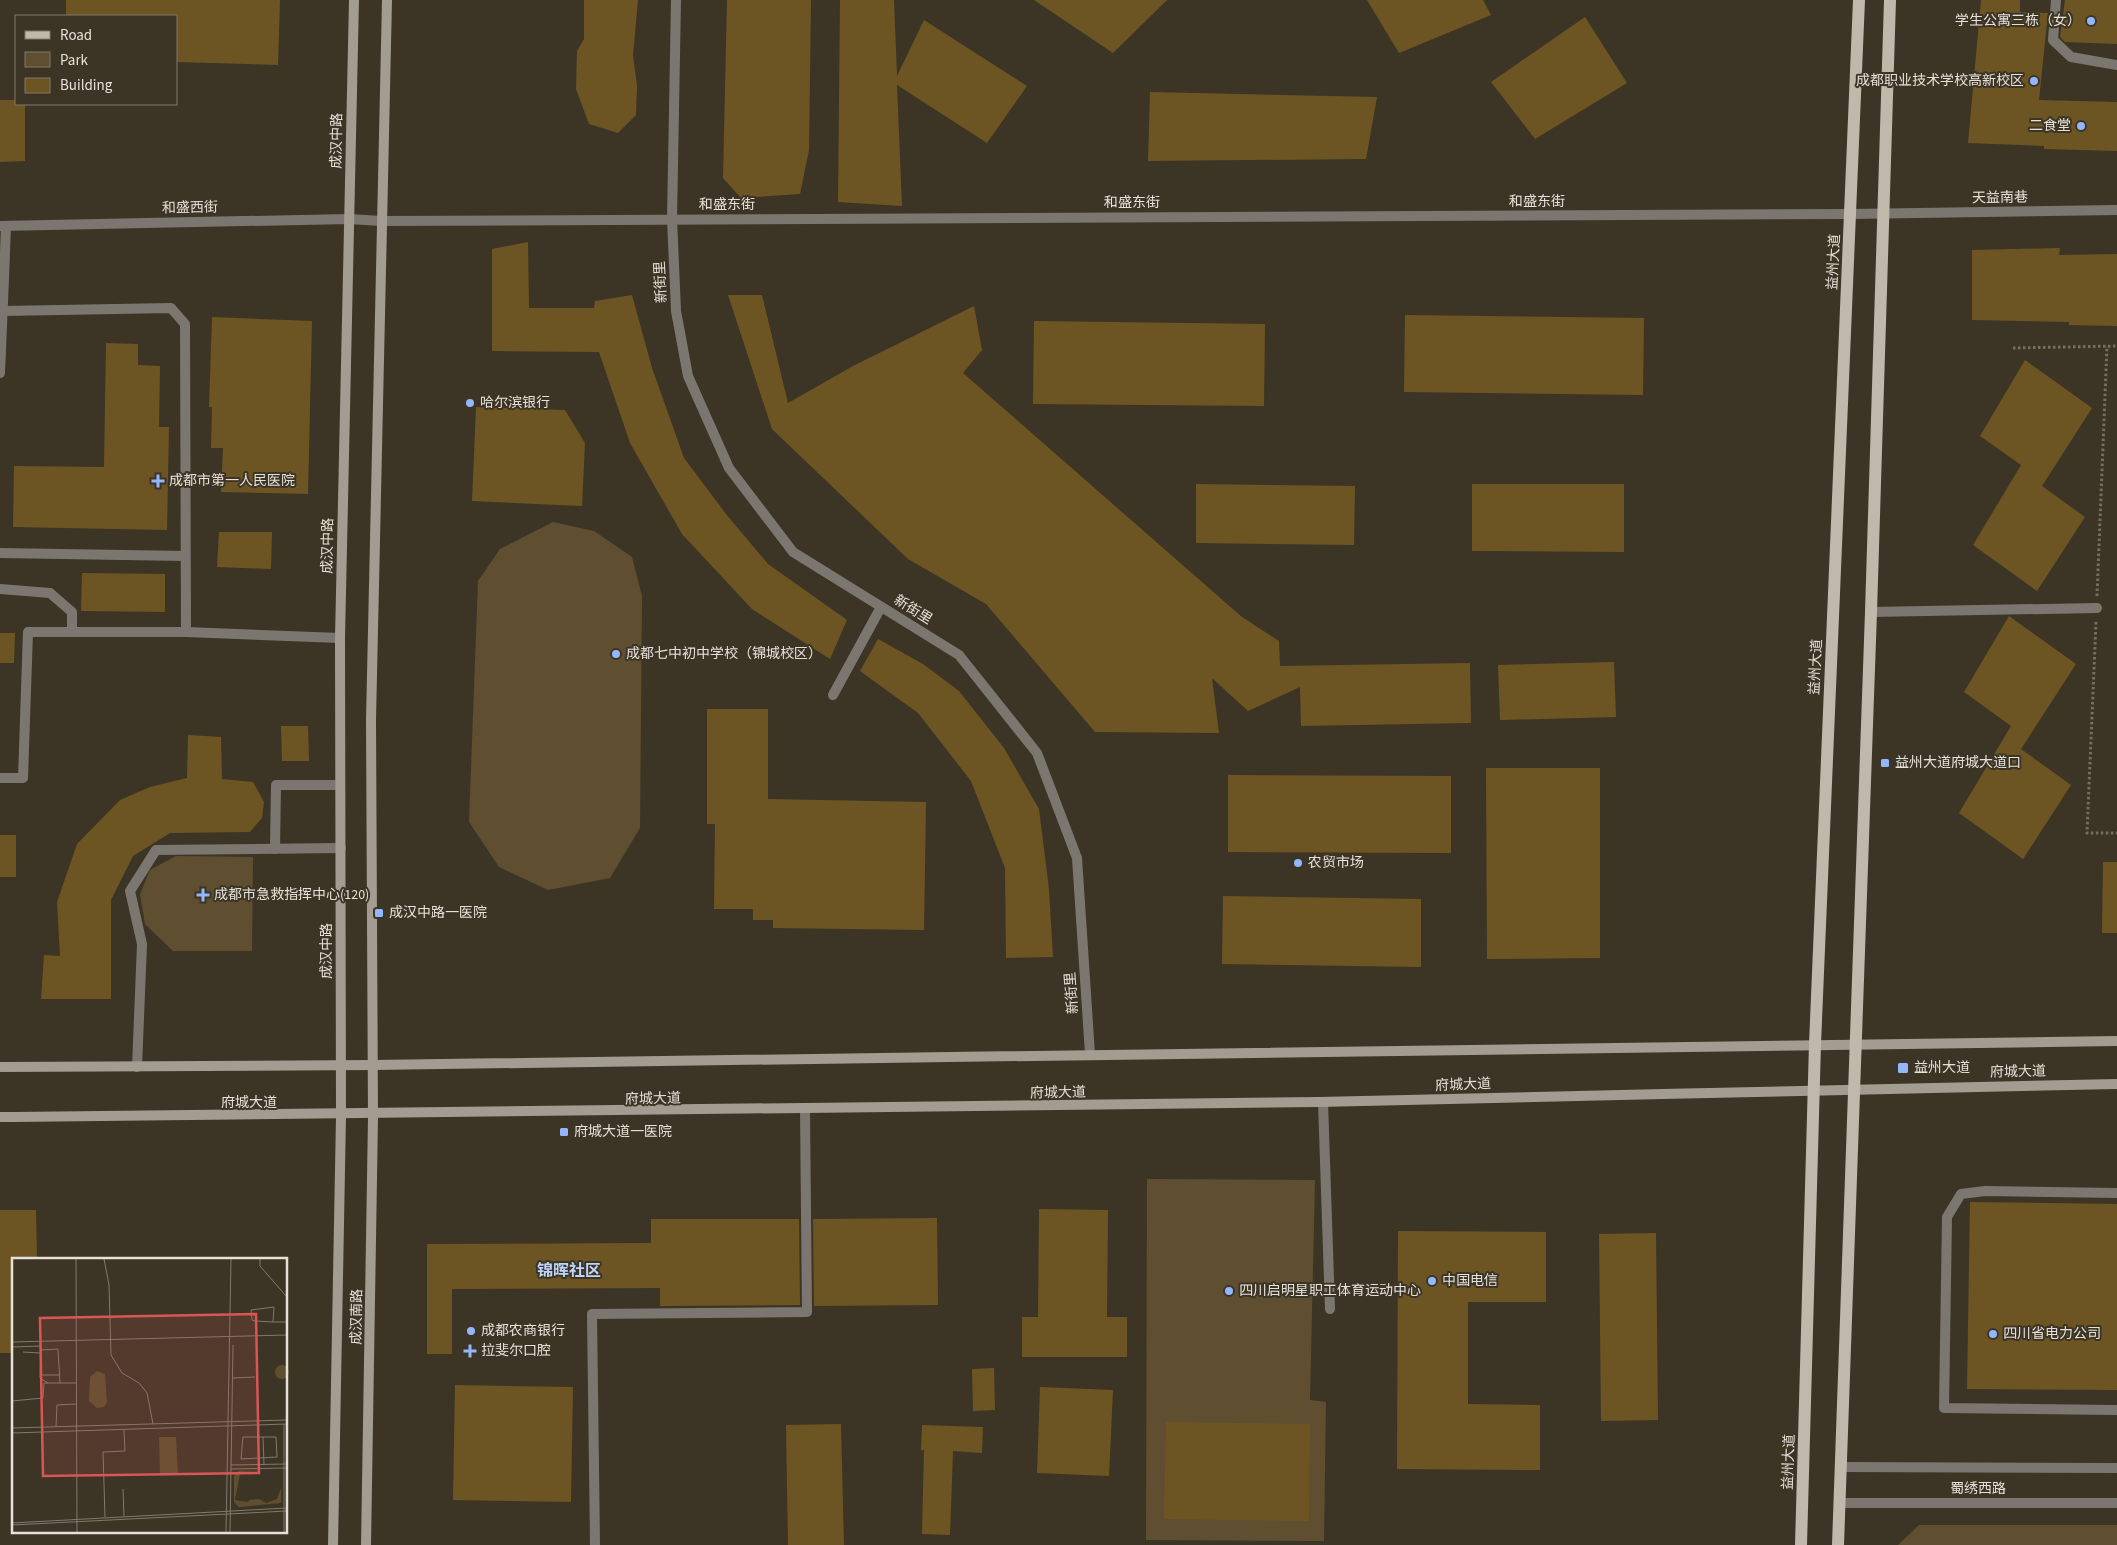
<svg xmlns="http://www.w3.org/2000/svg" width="2117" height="1545" font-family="'Source Sans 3','Noto Sans SC',sans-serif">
<rect width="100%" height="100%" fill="#3c3526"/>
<g fill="#5f4f30">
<polygon points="553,522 594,531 632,557 642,596 640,828 610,878 548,890 499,867 469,822 478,581 500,549"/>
<polygon points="176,856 253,857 252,951 173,951 145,924 140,894 150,870"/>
<polygon points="1147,1179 1315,1180 1310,1400 1326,1402 1324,1541 1146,1540"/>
<polygon points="1919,1525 2117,1525 2117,1545 1898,1545"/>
</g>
<g fill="#6d5523">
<polygon points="66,0 280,0 278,65 176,62 176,16 66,16"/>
<polygon points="584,0 638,0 633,55 637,86 636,115 618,133 589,124 576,89 577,51 584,39"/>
<polygon points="727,0 811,0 809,150 800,194 741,198 723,178"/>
<polygon points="840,0 894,0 897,76 924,20 1027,86 987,143 897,85 902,206 838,202"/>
<polygon points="1034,0 1167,0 1113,53"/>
<polygon points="1367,0 1483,0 1491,15 1399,53"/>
<polygon points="1981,0 2020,0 2020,12 2048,13 2039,100 2117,102 2117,151 2044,149 2044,146 1968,143"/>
<polygon points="2065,0 2117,0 2117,44 2065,42 2060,37"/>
<polygon points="1585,17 1627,83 1535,139 1491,82"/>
<polygon points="1150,92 1377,97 1366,159 1148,161"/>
<polygon points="0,100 16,100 16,104 25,104 25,161 0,162"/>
<polygon points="528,242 529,308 594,308 595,301 632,295 652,368 684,458 726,514 768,564 847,620 830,659 752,609 682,534 630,443 599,352 492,351 492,249"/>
<polygon points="2060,248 2059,255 2117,254 2117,326 2069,325 2069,322 1972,320 1972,250"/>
<polygon points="728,295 762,295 788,403 853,366 974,306 982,350 963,373 1242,617 1279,641 1280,666 1470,663 1471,723 1301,726 1300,687 1248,711 1212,678 1219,733 1095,732 986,604 908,559 772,429"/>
<polygon points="1405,315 1644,318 1643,395 1404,392"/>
<polygon points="212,317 312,321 308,494 221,492 223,448 211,448 212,407 209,407"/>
<polygon points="1034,321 1265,324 1264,406 1033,404"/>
<polygon points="106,343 138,344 138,365 160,366 159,427 169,427 167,530 13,527 14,466 104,467"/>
<polygon points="2025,360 2092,408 2042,486 2085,517 2037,591 1973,545 2021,465 1980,436"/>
<polygon points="476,407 565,410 585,443 582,506 472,501"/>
<polygon points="1196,484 1355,486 1354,545 1196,543"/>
<polygon points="1472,484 1624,484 1624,552 1472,551"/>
<polygon points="219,532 272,532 271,569 217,567"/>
<polygon points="82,573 165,574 165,612 81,611"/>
<polygon points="2009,616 2076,664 2021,749 2071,785 2023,859 1959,813 2011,726 1964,692"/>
<polygon points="0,633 15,633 14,663 0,663"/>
<polygon points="878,639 923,664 959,691 1004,748 1039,809 1049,889 1053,957 1006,958 1005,868 971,781 918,713 860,671"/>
<polygon points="1614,662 1616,717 1500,720 1498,665"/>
<polygon points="707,709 768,709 768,799 926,802 924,930 773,928 773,920 753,920 753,909 714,909 715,824 707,824"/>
<polygon points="281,726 308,726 309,761 282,761"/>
<polygon points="188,735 221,737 222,779 253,782 264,802 262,818 250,832 170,833 133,856 111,900 111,999 41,999 44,955 60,956 57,902 77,844 120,800 150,787 187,778"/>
<polygon points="1486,768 1600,768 1600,958 1487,959"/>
<polygon points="1228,775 1451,776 1451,853 1228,852"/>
<rect x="0" y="835" width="16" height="42"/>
<polygon points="2103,862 2117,862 2117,933 2102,933"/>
<polygon points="1223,896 1421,899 1421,967 1222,964"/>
<polygon points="1970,1202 2117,1204 2117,1390 1967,1389"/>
<polygon points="1039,1209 1108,1210 1107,1317 1127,1317 1127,1357 1022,1357 1022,1317 1038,1317"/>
<polygon points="0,1210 36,1210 37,1259 14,1259 14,1353 0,1353"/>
<polygon points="937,1218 938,1305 814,1306 813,1219"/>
<polygon points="651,1219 799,1219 800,1305 660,1306 660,1288 452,1289 452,1354 427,1354 427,1244 651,1243"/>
<polygon points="1398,1231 1546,1232 1546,1302 1468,1302 1468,1404 1540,1405 1540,1470 1397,1469"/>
<polygon points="1656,1233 1658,1420 1601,1421 1599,1234"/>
<polygon points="994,1368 995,1410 973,1411 972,1369"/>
<polygon points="455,1385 573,1387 571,1502 453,1500"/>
<polygon points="1040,1387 1113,1390 1109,1476 1037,1473"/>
<polygon points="1166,1422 1310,1424 1309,1521 1164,1519"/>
<polygon points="841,1424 844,1545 788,1545 786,1425"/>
<polygon points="922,1425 983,1427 982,1453 953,1451 950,1535 922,1534 924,1450 921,1450"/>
</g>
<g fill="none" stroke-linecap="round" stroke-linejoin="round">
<g stroke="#756f62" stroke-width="3" stroke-dasharray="2.5 2.5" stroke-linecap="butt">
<polyline points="2013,348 2117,346"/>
<polyline points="2097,596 2107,346"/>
<polyline points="2096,622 2087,833 2117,833"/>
</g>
<polyline stroke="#7b7770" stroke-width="10" points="1323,1102 1330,1309"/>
<g stroke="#7b7770" stroke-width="10">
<polyline points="2056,0 2053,40 2071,57 2117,65"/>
<polyline points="0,278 4,278 6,226"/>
<polyline points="3,311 171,308 185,324 186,632 340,638"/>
<polyline points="0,373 4,278"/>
<polyline points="0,553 185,556"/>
<polyline points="0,589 50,593 72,612 72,632"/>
<polyline points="1871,612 2097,608"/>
<polyline points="833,695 881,607"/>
<polyline points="0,778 23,778 28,632 186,632"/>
<polyline points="275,849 276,785 340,785"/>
<polyline points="137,1067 142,944 130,891 156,850 341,848"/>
<polyline points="2117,1193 1985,1191 1961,1194 1947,1217 1944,1408 2117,1410"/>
<polyline points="595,1545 592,1314 807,1312 805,1110"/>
</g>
<g stroke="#7b7770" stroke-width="10">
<polyline points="672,219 676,311 688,376 729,468 793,552 959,655 1037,753 1077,858 1090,1054"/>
<polyline points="672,219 676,0"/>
<polyline points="0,226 349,219 381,221 1851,214 2117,210"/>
<polyline points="1840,1467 2117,1468"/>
<polyline points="1840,1503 2117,1503"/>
</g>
<g stroke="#a29c91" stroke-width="10">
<polyline points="0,1067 373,1065 2117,1041"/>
<path d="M 0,1117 C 440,1116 880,1111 1319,1102 C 1585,1097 1851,1088 2117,1084"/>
<polyline points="333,1545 341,1116 340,638 354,0"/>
<polyline points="366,1545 373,1117 371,720 387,0"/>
</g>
<g stroke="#c0b8aa" stroke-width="12">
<polyline points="1801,1545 1815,1044 1859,0"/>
<polyline points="1838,1545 1871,612 1890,0"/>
</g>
</g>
<g fill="#93b7fd" stroke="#3c3526" stroke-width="2">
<circle cx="2091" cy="21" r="5"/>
<circle cx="2034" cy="81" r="5"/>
<circle cx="2081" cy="126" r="5"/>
<circle cx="470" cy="403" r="5"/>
<path d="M155.5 473.5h5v5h5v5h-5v5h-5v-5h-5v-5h5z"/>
<circle cx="616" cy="654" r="5"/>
<rect x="1880" y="758" width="10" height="10" rx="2.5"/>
<circle cx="1298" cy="863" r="5"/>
<path d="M200.5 887.5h5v5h5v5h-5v5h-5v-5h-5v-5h5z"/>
<rect x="374" y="908" width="10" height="10" rx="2.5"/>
<rect x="1897" y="1062" width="12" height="12" rx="2.5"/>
<rect x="559" y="1127" width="10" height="10" rx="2.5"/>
<circle cx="1432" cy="1281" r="5"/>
<circle cx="1229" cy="1291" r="5"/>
<circle cx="471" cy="1331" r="5"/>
<circle cx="1993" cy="1334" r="5"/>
<path d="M467.5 1343.5h5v5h5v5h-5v5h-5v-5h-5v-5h5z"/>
</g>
<g text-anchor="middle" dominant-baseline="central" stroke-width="4" stroke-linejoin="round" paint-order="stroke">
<g font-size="14" fill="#e5e0d8" stroke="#3c3526" text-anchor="start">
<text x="2081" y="21" text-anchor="end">学生公寓三栋（女）</text>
<text x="2024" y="81" text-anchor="end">成都职业技术学校高新校区</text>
<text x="2071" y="126" text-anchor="end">二食堂</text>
<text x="480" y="403">哈尔滨银行</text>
<text x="169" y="481">成都市第一人民医院</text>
<text x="626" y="654">成都七中初中学校（锦城校区）</text>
<text x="1895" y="763">益州大道府城大道口</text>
<text x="1308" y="863">农贸市场</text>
<text x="214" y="895">成都市急救指挥中心(120)</text>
<text x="389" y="913">成汉中路一医院</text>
<text x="1914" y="1068">益州大道</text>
<text x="574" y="1132">府城大道一医院</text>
<text x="1442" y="1281">中国电信</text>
<text x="1239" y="1291">四川启明星职工体育运动中心</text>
<text x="481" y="1331">成都农商银行</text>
<text x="2003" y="1334">四川省电力公司</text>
<text x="481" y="1351">拉斐尔口腔</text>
</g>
<g font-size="14" fill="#e5e0d8" stroke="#3c3526">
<text transform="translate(337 141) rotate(-89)">成汉中路</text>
<text transform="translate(2000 198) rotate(-1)">天益南巷</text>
<text x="1537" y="202">和盛东街</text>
<text x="1132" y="203">和盛东街</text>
<text x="727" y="205">和盛东街</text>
<text transform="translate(190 208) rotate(-1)">和盛西街</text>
<text transform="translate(1834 262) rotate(-87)">益州大道</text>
<text transform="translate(661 282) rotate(-93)">新街里</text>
<text transform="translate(328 546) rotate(-89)">成汉中路</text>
<text transform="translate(913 610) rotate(32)">新街里</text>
<text transform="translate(1816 667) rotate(-87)">益州大道</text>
<text transform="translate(327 951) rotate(-90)">成汉中路</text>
<text transform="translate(1072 993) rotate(-94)">新街里</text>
<text transform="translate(2018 1072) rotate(-1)">府城大道</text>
<text transform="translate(1463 1085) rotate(-2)">府城大道</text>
<text transform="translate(1058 1093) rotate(-1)">府城大道</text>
<text transform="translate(653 1099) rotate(-1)">府城大道</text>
<text x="249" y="1103">府城大道</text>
<text transform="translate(357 1317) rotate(-89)">成汉南路</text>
<text transform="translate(1789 1462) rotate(-88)">益州大道</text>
<text x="1978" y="1489">蜀绣西路</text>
</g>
<g font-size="16" font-weight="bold" fill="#bfd4fb" stroke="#3c3526">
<text x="569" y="1271">锦晖社区</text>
</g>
</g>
<g transform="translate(12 1258)">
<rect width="275" height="275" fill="#3c3526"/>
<path d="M263 114a7 7 0 1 1 14 0a7 7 0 1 1-14 0ZM 85,113 L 93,116 L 95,144 L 92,149 L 85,150 L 77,143 L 78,119 ZM 147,179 L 164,179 L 166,216 L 148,216 ZM 227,213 L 251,214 L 228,216 L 223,242 L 236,244 L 237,242 L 247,241 L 254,245 L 265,241 L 269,230 L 269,245 L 227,249 L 222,244 L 222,218 Z" fill="#5f4f30"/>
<path fill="none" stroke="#80796d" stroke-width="1" d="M 64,1 L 65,274M 92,1 L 97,27 L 99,97 L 110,115 L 127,125 L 135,135 L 141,166M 248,1 L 248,8 L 275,39M 261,64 L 262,49 L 239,52 L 240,62 L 243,63 L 261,64 L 275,64M 0,84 L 275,77M 0,89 L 29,88M 29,89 L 28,120 L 36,125M 29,92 L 46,91 L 48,125 L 64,125M 11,94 L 28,95M 28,117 L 47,117M 221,120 L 243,119M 0,143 L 31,140 L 32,125 L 48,125M 44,169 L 45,147 L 64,146M 0,170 L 275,162M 0,175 L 275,166M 231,179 L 264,179 L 265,199 L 229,201 ZM 251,179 L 252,207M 219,207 L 275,206M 219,211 L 275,210M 111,231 L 112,258M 93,259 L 91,194 L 113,193 L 112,172M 0,265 L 275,250M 0,267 L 275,253M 214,274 L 219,1M 218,274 L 221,87M 272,274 L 272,166"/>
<path fill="#da5654" fill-opacity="0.15" stroke="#da5654" stroke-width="2.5" d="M 244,56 L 247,215 L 31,218 L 28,60 Z"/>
<rect width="275" height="275" fill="none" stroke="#e5e0d8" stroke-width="2.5"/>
</g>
<rect x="15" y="15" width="162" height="90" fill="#3c3526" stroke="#80796d"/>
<rect x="25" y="31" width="25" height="8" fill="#c0b8aa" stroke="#80796d"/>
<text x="60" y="40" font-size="15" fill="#e5e0d8">Road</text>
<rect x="25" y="52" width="25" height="15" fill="#5f4f30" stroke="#80796d"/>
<text x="60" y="65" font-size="15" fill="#e5e0d8">Park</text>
<rect x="25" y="78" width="25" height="15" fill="#6d5523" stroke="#80796d"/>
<text x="60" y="90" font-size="15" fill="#e5e0d8">Building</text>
</svg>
